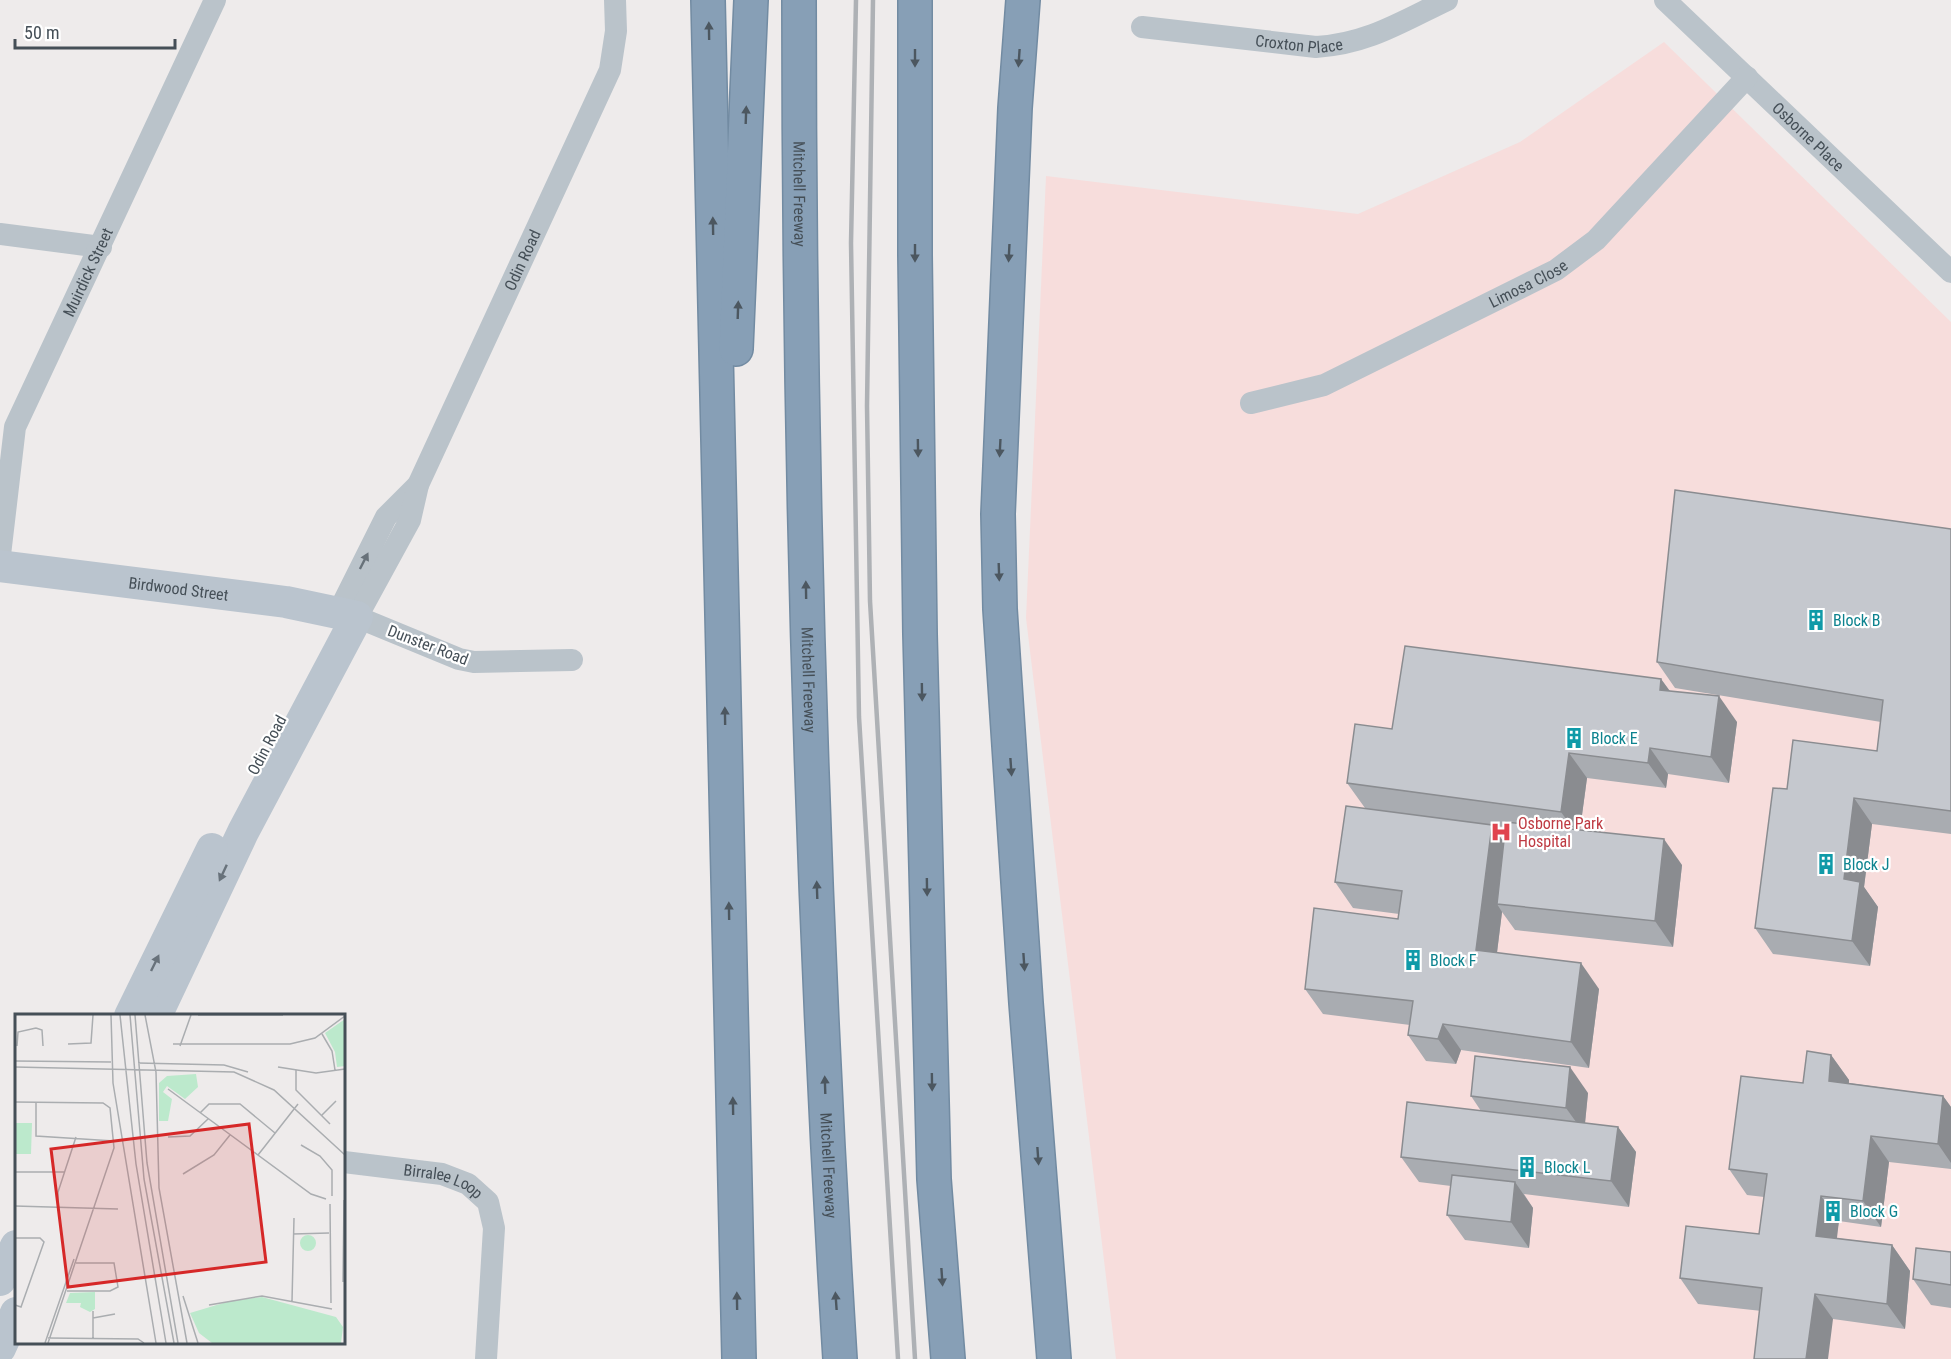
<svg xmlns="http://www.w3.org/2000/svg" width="1951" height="1359" font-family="'Roboto Condensed',sans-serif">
<rect width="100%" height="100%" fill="#eeebeb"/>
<polygon fill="#f7dddc" points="1664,42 1951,322 1951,1359 1116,1359 1026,618 1046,176 1358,214 1520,142"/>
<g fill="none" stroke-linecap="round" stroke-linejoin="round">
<defs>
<g id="highway">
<polyline points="708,0 739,1359"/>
<path id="s8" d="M 799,0 C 799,453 812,907 840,1359"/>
<polyline points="915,0 915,255 920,634 934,1179 948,1359"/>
<polyline points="1023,0 1015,108 998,514 1000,609 1026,1003 1054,1359"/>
<polyline points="736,349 751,0"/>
</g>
</defs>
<use href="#highway" stroke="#728ba2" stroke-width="36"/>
<g stroke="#bac3ca" stroke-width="22">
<path id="s1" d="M 1665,0 L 1951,272"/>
<path id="s2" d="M 1142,27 L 1316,47 C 1367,44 1401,22 1447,0"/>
<polyline points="0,234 101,247"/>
<path id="s3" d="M 1251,403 L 1324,385 L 1556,270 L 1596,240 L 1747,77"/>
<path id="s4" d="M 0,555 L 15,427 L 215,0"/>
<polyline points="338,613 386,517 418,485"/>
<path id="s5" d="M 572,660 L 474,662 L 459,659 L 357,617 L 410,520 L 418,485 L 610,70 L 616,31 L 615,0"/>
<path id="s6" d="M 344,1162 L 442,1174 L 468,1184 L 488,1202 L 494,1228 L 486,1359"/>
</g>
<g stroke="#bac4ce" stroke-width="32">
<path id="s7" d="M 0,566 L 286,602 L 357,617 L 243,832 L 156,1016"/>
<polyline points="130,1016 212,849"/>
<polyline points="0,1280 16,1246"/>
<polyline points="0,1348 16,1313"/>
</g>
<use href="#highway" stroke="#879fb6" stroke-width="33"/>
<g stroke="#aeb1b5" stroke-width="4.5">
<polyline points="856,0 851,243 859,717 898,1359"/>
<polyline points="873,0 867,406 870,601 915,1359"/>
</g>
</g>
<g fill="#a9acb1" fill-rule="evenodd">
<polygon points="1951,529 1951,834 1872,824 1864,887 1878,907 1870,966 1773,954 1755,928 1787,789 1877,751 1881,722 1675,688 1657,662"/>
<path d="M 1661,679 L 1670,691 L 1737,722 L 1729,783 L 1668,774 L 1666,788 L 1587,778 L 1580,830 L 1682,865 L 1673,947 L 1515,930 L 1502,912 L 1497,953 L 1599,989 L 1589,1068 L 1461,1050 L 1456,1064 L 1426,1061 L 1408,1035 L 1410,1025 L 1323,1014 L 1305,989 L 1398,919 L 1399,914 L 1353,908 L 1335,882 L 1365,808 L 1347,783 L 1392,729 ZM 1492,826 L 1505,827 L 1504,843 Z"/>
<polygon points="1831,1055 1849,1080 1849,1083 1943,1096 1951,1107 1951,1169 1889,1162 1881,1227 1839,1221 1836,1238 1892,1245 1910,1271 1905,1329 1833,1319 1698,1304 1680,1278 1759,1234 1764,1197 1747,1195 1729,1169 1803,1083"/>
<polygon points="1588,1093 1585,1123 1618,1127 1636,1152 1629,1207 1524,1194 1533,1208 1529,1248 1465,1240 1447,1215 1451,1186 1419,1182 1401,1157 1481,1111 1471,1096"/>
<polygon points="1951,1252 1951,1308 1931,1305 1913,1279"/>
</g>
<g fill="#8a8c90">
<polygon points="1661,679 1679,704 1660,690"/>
<polygon points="1719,696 1737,722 1729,783 1711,757"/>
<polygon points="1650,748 1668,774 1666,788 1648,763"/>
<polygon points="1569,753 1587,778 1579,837 1561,812"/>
<polygon points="1854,798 1872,824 1864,887 1878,907 1870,966 1852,941 1844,879"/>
<polygon points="1492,825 1510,851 1497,904 1502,912 1494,976 1476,950"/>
<polygon points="1664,839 1682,865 1673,947 1655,921"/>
<polygon points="1581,963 1599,989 1589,1068 1571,1042"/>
<polygon points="1443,1024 1461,1050 1456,1064 1438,1039"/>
<polygon points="1831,1055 1849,1080 1847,1106 1829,1081"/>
<polygon points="1570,1067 1588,1093 1584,1133 1566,1108"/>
<polygon points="1943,1096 1951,1107 1951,1163 1938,1144"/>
<polygon points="1618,1127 1636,1152 1629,1207 1611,1181"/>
<polygon points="1871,1136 1889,1162 1881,1227 1863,1201"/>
<polygon points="1515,1182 1533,1208 1529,1248 1511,1222"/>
<polygon points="1821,1196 1839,1221 1834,1262 1816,1236"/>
<polygon points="1892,1245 1910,1271 1905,1329 1887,1304"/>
<polygon points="1815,1294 1833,1319 1828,1359 1806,1359"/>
</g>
<g fill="#c5c8ce" stroke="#8a8c90" stroke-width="1.5">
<polygon points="1675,490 1951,529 1951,811 1854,798 1844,879 1860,882 1852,941 1755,928 1773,788 1787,789 1793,740 1877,751 1883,700 1657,662"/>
<polygon points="1405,646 1661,679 1660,690 1719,696 1711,757 1650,748 1648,763 1569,753 1561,812 1347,783 1355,724 1392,729"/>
<polygon points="1346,806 1492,825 1476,950 1581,963 1571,1042 1443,1024 1438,1039 1408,1035 1413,1001 1305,989 1314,908 1398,919 1402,891 1335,882"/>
<polygon points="1506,822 1664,839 1655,921 1497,904"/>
<polygon points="1807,1051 1831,1055 1829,1081 1943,1096 1938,1144 1871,1136 1863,1201 1821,1196 1816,1236 1892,1245 1887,1304 1815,1294 1806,1359 1754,1359 1762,1288 1680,1278 1686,1226 1759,1234 1767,1174 1729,1169 1741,1076 1803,1083"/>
<polygon points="1475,1056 1570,1067 1566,1108 1471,1096"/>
<polygon points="1407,1102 1618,1127 1611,1181 1401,1157"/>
<polygon points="1452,1175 1515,1182 1511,1222 1447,1215"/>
<polygon points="1916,1248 1951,1252 1951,1285 1913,1279"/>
</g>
<defs><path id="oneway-solid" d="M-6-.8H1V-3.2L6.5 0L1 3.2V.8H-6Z" transform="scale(1.5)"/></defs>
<g fill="#4c5760">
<use href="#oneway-solid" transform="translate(709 31) rotate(-91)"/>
<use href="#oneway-solid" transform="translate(915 58) rotate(90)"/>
<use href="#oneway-solid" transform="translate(1019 58) rotate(94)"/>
<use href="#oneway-solid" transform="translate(746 115) rotate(-88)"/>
<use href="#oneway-solid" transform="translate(713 226) rotate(-91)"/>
<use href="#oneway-solid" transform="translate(915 253) rotate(90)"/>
<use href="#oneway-solid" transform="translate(1009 253) rotate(93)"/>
<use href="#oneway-solid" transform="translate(738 310) rotate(-88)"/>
<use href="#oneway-solid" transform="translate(918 448) rotate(89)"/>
<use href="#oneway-solid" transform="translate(1000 448) rotate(93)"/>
<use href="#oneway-solid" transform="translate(999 572) rotate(88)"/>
<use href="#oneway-solid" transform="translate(806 590) rotate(-91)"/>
<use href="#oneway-solid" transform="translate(922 692) rotate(89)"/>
<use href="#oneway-solid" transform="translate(725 716) rotate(-91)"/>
<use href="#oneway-solid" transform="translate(1011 767) rotate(86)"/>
<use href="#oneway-solid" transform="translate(927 887) rotate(89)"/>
<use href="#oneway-solid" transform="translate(817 890) rotate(-92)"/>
<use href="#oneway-solid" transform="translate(729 911) rotate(-91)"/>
<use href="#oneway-solid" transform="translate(1024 962) rotate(86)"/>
<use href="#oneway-solid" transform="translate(932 1082) rotate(89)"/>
<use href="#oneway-solid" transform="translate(825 1085) rotate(-92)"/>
<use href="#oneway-solid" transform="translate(733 1106) rotate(-91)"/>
<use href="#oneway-solid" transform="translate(1038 1156) rotate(86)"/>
<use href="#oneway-solid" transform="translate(942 1277) rotate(86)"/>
<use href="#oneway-solid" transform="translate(737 1301) rotate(-91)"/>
<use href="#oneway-solid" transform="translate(836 1301) rotate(-94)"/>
</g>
<use fill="#68727a" href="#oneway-solid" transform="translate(364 561) rotate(-63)"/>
<g fill="#68727b">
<use href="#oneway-solid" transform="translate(223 873) rotate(115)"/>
<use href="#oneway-solid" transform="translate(155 963) rotate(-64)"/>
</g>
<defs>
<symbol id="building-bare" viewBox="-9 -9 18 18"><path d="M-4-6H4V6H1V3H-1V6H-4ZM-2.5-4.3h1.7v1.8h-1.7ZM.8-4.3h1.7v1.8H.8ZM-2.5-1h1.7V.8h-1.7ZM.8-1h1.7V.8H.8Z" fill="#0f9aa8" stroke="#fff" stroke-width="2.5" paint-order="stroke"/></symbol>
<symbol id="hospital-bare" viewBox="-9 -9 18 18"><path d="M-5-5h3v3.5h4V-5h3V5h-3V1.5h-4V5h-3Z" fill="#e0444e" stroke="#fff" stroke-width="2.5" paint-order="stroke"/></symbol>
</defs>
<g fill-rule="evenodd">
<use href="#building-bare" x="1801" y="605" width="30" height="30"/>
<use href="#building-bare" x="1559" y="723" width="30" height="30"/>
<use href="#hospital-bare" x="1486" y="817" width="30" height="30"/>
<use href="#building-bare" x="1811" y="849" width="30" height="30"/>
<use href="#building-bare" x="1398" y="945" width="30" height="30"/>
<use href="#building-bare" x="1512" y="1152" width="30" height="30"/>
<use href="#building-bare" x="1818" y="1196" width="30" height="30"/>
</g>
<g text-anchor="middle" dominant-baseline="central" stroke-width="4.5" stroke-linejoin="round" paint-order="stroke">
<g font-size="16" fill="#454f57" stroke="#fff">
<text stroke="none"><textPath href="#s2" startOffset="158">Croxton Place</textPath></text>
<text stroke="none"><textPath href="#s1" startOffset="198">Osborne Place</textPath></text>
<text stroke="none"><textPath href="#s8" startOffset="194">Mitchell Freeway</textPath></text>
<text stroke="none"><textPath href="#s5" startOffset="618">Odin Road</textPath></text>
<text stroke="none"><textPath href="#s4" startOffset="300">Muirdick Street</textPath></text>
<text stroke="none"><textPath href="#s3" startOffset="303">Limosa Close</textPath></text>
<text stroke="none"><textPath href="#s7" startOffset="180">Birdwood Street</textPath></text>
<text transform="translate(428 645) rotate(21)">Dunster Road</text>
<text stroke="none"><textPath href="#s8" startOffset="680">Mitchell Freeway</textPath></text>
<text transform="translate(267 745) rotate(-62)">Odin Road</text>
<text stroke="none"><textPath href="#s8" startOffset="1166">Mitchell Freeway</textPath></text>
<text stroke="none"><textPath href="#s6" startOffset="102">Birralee Loop</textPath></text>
</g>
<g font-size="16" fill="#0d838f" stroke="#fff" text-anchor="start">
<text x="1833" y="620">Block B</text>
<text x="1591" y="738">Block E</text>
<text x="1843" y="864">Block J</text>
<text x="1430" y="960">Block F</text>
<text x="1544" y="1167">Block L</text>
<text x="1850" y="1211">Block G</text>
</g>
<g font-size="16" fill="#be3a42" stroke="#fff" text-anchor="start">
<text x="1518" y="823">Osborne Park<tspan x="1518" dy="18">Hospital</tspan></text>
</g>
</g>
<g transform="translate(15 1014)">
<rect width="330" height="330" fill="#eeebeb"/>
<path d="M 330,5 L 330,52 L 322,53 L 320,38 L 310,19 ZM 181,60 L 183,73 L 170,85 L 152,72 L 148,78 L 157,85 L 153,107 L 144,107 L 144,69 L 152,62 ZM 0,109 L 17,109 L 16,140 L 0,140 ZM285 229a8 8 0 1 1 16 0a8 8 0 1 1-16 0ZM 80,278 L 80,295 L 75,298 L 65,293 L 66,289 L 51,289 L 55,279 ZM 247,283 L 321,303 L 328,313 L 326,329 L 197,329 L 184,319 L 175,299 L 215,287 Z" fill="#bce9cc"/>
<path fill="none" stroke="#aaadb0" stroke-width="1.5" d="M 96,1 L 98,69 L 141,329M 105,1 L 121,150 L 151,329M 115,1 L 129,165 L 159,329M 120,1 L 132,149 L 163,329M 130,1 L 141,58 L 144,174 L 172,329M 183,1 L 268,1M 21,14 L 27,16 L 28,32M 307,20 L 317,37 L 320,56M 53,30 L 76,29 L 78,1M 158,30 L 275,30 L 300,24 L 330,2M 2,32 L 3,18 L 21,14M 165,32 L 176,1M 0,47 L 96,48M 123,49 L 209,51 L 233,58M 0,53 L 219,58 L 259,76 L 330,141M 263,53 L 301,59 L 330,55M 281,56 L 281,76 L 315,110M 153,75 L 296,180 L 311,185M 0,88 L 88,89 L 95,94 L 99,134 L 33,329M 21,89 L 21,122 L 99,127M 185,99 L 194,90 L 225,90 L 260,119M 307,101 L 321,87M 153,123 L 175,122 L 193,105M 286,131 L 305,142 L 317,156 L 317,182M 243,141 L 283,90M 0,158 L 50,158M 168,160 L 199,141 L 215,121M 315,190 L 316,289M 0,192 L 103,195M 43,192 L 43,178 L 61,123M 278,220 L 314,219M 0,224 L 25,224 L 29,228 L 6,293 L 0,291M 328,268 L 329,186M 52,277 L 95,277 L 103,273 L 99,249 L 61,249M 168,282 L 183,329M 277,287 L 279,204M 194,291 L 247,282 L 317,295M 78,297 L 78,325M 78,304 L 100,300M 33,324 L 123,325 L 129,329M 30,329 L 59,245"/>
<path fill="#d62828" fill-opacity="0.15" stroke="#d62828" stroke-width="3" d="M 234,110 L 251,248 L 53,273 L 36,135 Z"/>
<rect width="330" height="330" fill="none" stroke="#454f57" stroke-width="3"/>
</g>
<path d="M15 39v9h160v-9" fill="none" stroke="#454f57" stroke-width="3"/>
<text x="24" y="39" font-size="18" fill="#454f57" stroke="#ffffff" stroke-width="4.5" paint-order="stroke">50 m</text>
</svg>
